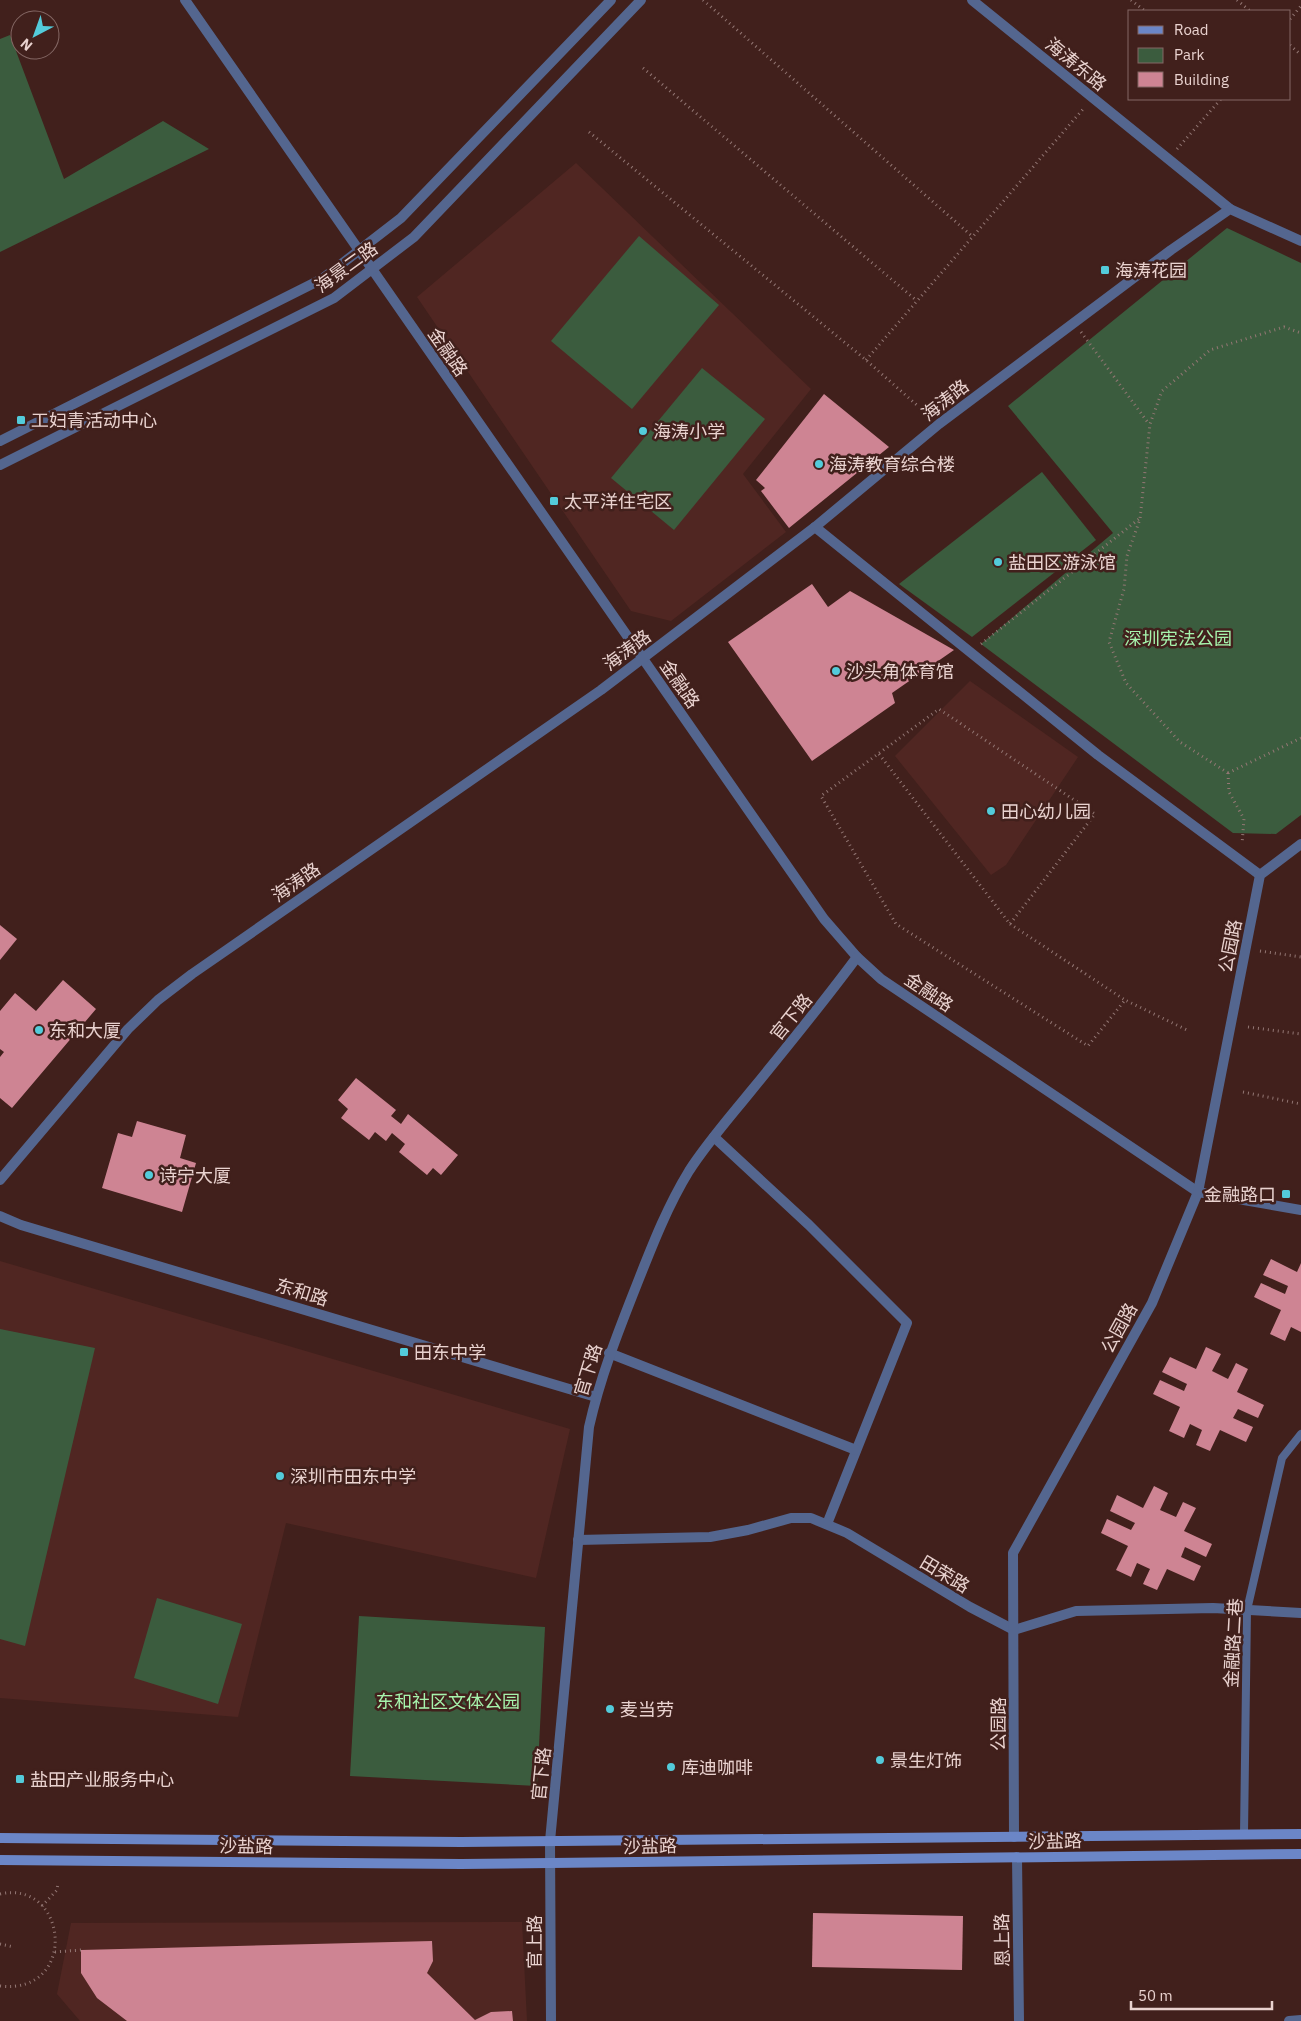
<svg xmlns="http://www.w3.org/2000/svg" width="1301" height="2021" font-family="'IBM Plex Sans','Noto Sans SC',sans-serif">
<rect width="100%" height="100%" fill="#41201c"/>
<g fill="#502622">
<polygon points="576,163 811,389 743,474 786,532 671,621 631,611 417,297"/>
<polygon points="970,681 1078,757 1006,865 991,875 895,756"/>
<polygon points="0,1261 570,1429 536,1578 286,1523 238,1717 0,1698"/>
<polygon points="522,1922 527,2021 80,2021 57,1994 71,1923"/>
</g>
<g fill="#3b5c3e">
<polygon points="10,35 64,179 163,121 209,149 0,252 0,39"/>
<polygon points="1227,228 1301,263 1301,815 1276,834 1233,833 981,644 1113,533 1008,406"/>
<polygon points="639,236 719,305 632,409 551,341"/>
<polygon points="702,368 765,419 674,530 611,478"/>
<polygon points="1042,472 1096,540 972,637 899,584"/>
<polygon points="0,1329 95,1348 25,1646 0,1639"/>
<polygon points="157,1598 242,1624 218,1704 134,1678"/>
<polygon points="359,1616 545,1627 537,1786 350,1776"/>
</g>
<g fill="#ce8493">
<polygon points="824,394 889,447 789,528 761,491 765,488 756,480"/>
<polygon points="812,584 828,607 850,591 954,650 892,693 895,703 812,761 728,642"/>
<polygon points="0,925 17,939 0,960"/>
<polygon points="63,980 96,1009 12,1108 0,1098 0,1057 4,1052 0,1049 0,1011 15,993 36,1011"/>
<polygon points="356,1078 396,1110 391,1116 401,1124 408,1114 458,1155 441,1175 433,1168 427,1175 399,1152 405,1144 392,1133 386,1141 375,1132 369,1140 341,1118 348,1109 338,1100"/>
<polygon points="137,1121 186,1135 180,1158 196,1163 182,1212 102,1188 118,1133 132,1137"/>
<polygon points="1271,1259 1297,1272 1301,1263 1301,1332 1291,1327 1285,1341 1270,1334 1281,1310 1254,1297 1261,1283 1285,1294 1288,1286 1263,1275"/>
<polygon points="1206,1347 1221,1354 1212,1371 1228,1379 1236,1363 1248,1369 1237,1392 1264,1405 1258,1418 1238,1409 1233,1418 1253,1427 1246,1442 1220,1430 1210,1451 1196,1445 1202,1430 1190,1424 1184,1438 1169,1431 1180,1407 1153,1394 1160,1380 1184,1391 1187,1384 1162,1372 1170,1357 1196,1369"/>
<polygon points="1154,1486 1168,1493 1160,1510 1176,1517 1183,1502 1196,1508 1184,1531 1212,1544 1206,1557 1185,1547 1181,1557 1201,1566 1194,1581 1167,1569 1157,1590 1143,1584 1150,1569 1137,1563 1131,1577 1116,1570 1128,1546 1101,1533 1107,1519 1131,1530 1135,1523 1110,1511 1117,1495 1143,1508"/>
<polygon points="813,1913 963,1916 962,1970 812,1967"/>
<polygon points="432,1941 433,1961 427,1973 475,2020 491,2012 512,2011 513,2021 127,2021 97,1998 81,1973 81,1950"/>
</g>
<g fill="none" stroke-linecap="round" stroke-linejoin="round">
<g stroke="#937774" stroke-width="3" stroke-dasharray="1 4" stroke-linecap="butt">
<polyline points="703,0 973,237"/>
<polyline points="1131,0 1145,11"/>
<polyline points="1237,0 1250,11"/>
<polyline points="1290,19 1301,6"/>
<polyline points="1290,45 1301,55"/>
<polyline points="643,68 917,301"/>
<polyline points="589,132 866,360 928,415"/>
<polyline points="1177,149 1221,99"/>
<polyline points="1081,332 1149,424"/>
<polyline points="866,360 1084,108"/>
<polyline points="981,644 1139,519"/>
<polyline points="879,754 1010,924 1095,814 939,709 821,796 896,924 1088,1046 1125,1000 1187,1030"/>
<polyline points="1228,773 1180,742 1126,683 1109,642 1124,589 1127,556 1140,519 1150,424 1162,391 1210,350 1284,327 1301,333"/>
<polyline points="1228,773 1229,792 1244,819 1242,844"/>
<polyline points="1228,773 1301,738"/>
<polyline points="1010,924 1125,1000"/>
<polyline points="1260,951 1301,957"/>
<polyline points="1248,1027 1301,1034"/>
<polyline points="1243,1092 1301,1104"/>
<path d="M 0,1894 C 68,1879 79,1995 0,1986"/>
<polyline points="42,1906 57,1890 58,1883"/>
<polyline points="0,1944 14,1947"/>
<polyline points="55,1952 81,1950"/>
</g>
<polyline stroke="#54668f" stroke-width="8" points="1244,1834 1247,1610 1282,1458 1301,1434"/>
<g stroke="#54668f" stroke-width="10">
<polyline points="185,0 824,919 857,957 881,979 1198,1192 1301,1210"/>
<polyline points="815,527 1098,755 1260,875"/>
<polyline points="714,1137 809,1225 907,1323 827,1524"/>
<polyline points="0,1216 21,1225 596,1397"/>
<polyline points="609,1353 856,1450"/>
<polyline points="578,1540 710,1537 748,1530 791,1518 811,1518 847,1533 970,1607 1014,1630 1076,1611 1213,1608 1301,1613"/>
<polyline points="1014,1837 1013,1553 1152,1303 1198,1192 1260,875 1301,844"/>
<polyline points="1017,1857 1019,2021"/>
<path d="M 551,2021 L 550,1841 L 589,1427 C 600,1378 618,1332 637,1284 C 652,1246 667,1207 689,1171 C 707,1143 730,1117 751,1091 C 787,1047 823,1003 857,957"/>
<polyline points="1289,2021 1301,2020"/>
</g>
<g stroke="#54668f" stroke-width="10">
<polyline points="972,0 1230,209"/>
<polyline points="0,441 322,279 401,218 611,0"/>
<polyline points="0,465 334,298 414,237 641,0"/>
<polyline points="0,1180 128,1029 158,1000 192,974 601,690 815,527 939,424 1171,250 1230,209 1301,241"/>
</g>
<g stroke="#6b86c7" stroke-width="10">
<polyline points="0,1838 461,1842 1301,1834"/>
<polyline points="0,1860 461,1864 1301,1854"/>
</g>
</g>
<g fill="#53cbda" stroke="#41201c" stroke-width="2">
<rect x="1100" y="265" width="10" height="10" rx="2.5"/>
<rect x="16" y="415" width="10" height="10" rx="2.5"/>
<circle cx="643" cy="431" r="5"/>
<circle cx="819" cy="464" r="5"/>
<rect x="549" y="496" width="10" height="10" rx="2.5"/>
<circle cx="998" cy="562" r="5"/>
<circle cx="836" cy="671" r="5"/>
<circle cx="991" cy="811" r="5"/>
<circle cx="39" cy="1030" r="5"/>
<circle cx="149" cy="1175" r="5"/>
<rect x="1281" y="1189" width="10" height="10" rx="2.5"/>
<rect x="399" y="1347" width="10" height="10" rx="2.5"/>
<circle cx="280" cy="1476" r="5"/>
<circle cx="610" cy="1709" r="5"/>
<circle cx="880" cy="1760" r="5"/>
<circle cx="671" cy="1767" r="5"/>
<rect x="15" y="1774" width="10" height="10" rx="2.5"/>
</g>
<g text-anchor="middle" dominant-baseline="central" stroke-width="5" stroke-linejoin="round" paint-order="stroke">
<g font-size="18" fill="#e9d2cf" stroke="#41201c">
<text transform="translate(1076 64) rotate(39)">海涛东路</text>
<text transform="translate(346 267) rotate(-36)">海景二路</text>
<text transform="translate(448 352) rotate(55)">金融路</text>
<text transform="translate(945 400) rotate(-38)">海涛路</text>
<text transform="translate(627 650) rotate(-37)">海涛路</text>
<text transform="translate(680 684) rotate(55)">金融路</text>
<text transform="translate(296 882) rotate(-35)">海涛路</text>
<text transform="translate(1230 946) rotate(-79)">公园路</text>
<text transform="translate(929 992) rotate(34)">金融路</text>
<text transform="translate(791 1017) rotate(-51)">官下路</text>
<text transform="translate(302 1292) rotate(17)">东和路</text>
<text transform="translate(1119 1328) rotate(-61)">公园路</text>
<text transform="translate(588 1370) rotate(-73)">官下路</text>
<text transform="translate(945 1574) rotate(31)">田荣路</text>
<text transform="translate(1233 1643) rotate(-87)">金融路二巷</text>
<text transform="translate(998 1724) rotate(-90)">公园路</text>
<text transform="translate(541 1774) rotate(-84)">官下路</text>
<text transform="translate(1055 1841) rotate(-1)">沙盐路</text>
<text transform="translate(246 1846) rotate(1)">沙盐路</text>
<text transform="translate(650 1846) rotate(-1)">沙盐路</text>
<text transform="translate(1002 1940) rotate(-91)">恩上路</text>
<text transform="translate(534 1942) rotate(-90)">官上路</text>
</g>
<g font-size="18" fill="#e9d2cf" stroke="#41201c" text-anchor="start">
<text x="1115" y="270">海涛花园</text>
<text x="31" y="420">工妇青活动中心</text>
<text x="653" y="431">海涛小学</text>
<text x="829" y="464">海涛教育综合楼</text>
<text x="564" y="501">太平洋住宅区</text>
<text x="1008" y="562">盐田区游泳馆</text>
<text x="846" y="671">沙头角体育馆</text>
<text x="1001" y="811">田心幼儿园</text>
<text x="49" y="1030">东和大厦</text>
<text x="159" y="1175">诗宁大厦</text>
<text x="1276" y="1194" text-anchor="end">金融路口</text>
<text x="414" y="1352">田东中学</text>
<text x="290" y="1476">深圳市田东中学</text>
<text x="620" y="1709">麦当劳</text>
<text x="890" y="1760">景生灯饰</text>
<text x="681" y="1767">库迪咖啡</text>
<text x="30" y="1779">盐田产业服务中心</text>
</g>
<g font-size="18" fill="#a6f3ac" stroke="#41201c">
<text x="1178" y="638">深圳宪法公园</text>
<text x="448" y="1701">东和社区文体公园</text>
</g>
</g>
<rect x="1128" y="10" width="162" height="90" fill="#41201c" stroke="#846764"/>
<rect x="1138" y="26" width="25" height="8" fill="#6b86c7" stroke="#846764"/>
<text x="1174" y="35" font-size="15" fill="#e9d2cf">Road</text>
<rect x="1138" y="48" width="25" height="15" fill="#3b5c3e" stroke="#846764"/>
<text x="1174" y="60" font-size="15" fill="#e9d2cf">Park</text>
<rect x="1138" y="72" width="25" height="15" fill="#ce8493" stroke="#846764"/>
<text x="1174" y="85" font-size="15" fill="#e9d2cf">Building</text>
<g transform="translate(35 35) rotate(221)"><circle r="24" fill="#41201c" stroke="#846764"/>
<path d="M0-4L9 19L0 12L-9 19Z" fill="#53cbda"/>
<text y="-8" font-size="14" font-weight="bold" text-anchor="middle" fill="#e9d2cf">N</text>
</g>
<path d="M1131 2001v8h141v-8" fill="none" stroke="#e9d2cf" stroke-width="2.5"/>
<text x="1138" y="2001" font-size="15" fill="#e9d2cf" stroke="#41201c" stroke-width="4" paint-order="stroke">50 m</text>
</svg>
